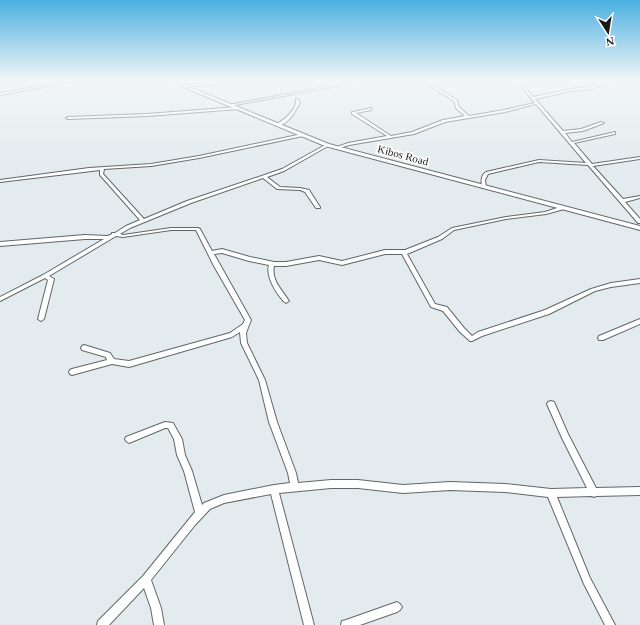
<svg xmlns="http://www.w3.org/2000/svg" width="640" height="625" font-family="'Times New Roman',serif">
<rect width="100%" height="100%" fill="#e3ebee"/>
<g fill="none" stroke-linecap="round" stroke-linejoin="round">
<defs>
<g id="minor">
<polygon points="75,80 81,80 0,95 0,93"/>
<polygon points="362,80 368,80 230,106 228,105"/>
<path d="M 516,80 L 519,80 L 533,97 L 571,89 L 590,87 L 618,80 L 622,80 L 590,89 L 571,91 L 535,99 L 563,131 L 581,129 L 601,122 L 604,123 L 583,131 L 565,133 L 572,142 L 615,132 L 615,134 L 574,143 L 592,164 L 640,157 L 640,159 L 593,166 L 623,199 L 640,196 L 640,198 L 625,202 L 640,219 L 640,223 L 638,223 L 588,165 L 539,162 L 488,174 L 485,180 L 486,187 L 482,188 C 481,182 481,175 486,172 L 539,160 L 586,163 L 536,104 L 505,112 L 445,122 L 414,134 L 349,145 L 336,149 L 334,148 L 348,143 L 387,136 L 352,114 L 352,112 L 353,112 L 371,108 L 371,110 L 356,113 L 391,136 L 412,132 L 443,120 L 465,116 L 456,108 L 454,101 L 434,89 L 428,82 L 429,81 L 436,87 L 457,100 L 459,107 L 469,116 L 504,110 L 535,103 Z"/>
<polygon points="224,82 223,84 184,87 182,86 184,85"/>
<path d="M 296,99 L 298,99 L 300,103 C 294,113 289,124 277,126 L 277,124 C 285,119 297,110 296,99 Z"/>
<polygon points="238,107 239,107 239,109 147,116 68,119 66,118 68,117 147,114"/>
<path d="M 302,134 L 303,134 L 303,136 L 199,158 L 151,166 L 104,169 L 103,174 L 144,219 L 187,201 L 282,169 L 327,144 L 328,144 L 328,146 L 284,171 L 267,177 L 280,187 L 300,188 L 309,190 L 320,207 L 320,208 L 316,208 L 305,192 L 300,190 L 277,189 L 263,178 L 191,203 L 130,228 L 120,234 L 123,235 L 171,228 L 198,228 L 200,229 L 212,251 L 222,249 L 250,257 L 274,262 L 286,262 L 319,256 L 342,261 L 385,250 L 405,250 L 438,237 L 452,228 L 506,217 L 545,212 L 560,207 L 564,207 L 564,209 L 546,214 L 506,219 L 454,230 L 442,239 L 407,254 L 435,304 L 447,307 L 464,328 L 472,336 L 478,332 L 545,310 L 591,289 L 611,283 L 640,279 L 640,283 L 611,287 L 595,291 L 549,314 L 482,336 L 472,341 L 470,341 L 460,332 L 443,311 L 431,307 L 402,254 L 385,254 L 342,265 L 319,260 L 286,266 L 274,266 C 271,280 282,290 289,301 L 286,303 C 280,299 270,283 269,275 C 268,271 268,268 269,265 L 249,261 L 222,253 L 214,254 L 251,320 L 246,333 L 247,343 L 265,380 L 277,422 L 296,473 L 298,483 L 331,480 L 358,480 L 403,485 L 450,482 L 505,484 L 551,489 L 587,488 L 562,438 L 547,404 L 548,402 L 551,401 L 554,402 L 568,434 L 596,488 L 640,487 L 640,495 L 596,496 L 594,497 L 592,496 L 557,497 L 590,578 L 615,625 L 605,625 L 584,584 L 548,497 L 505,492 L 450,490 L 403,493 L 358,488 L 331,488 L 279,493 L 314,625 L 304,625 L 271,494 L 224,503 L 210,509 L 195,525 L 151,580 L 161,608 L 164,625 L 154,625 L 151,608 L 144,588 L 109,625 L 97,625 L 98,621 L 143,576 L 195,512 L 184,471 L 177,455 L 174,439 L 168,428 L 165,428 L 129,443 L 126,441 L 125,439 L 126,437 L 165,422 L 173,423 L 182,439 L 185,455 L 192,471 L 202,505 L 204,503 L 224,495 L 274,485 L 290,483 L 288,473 L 269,422 L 259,380 L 241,343 L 240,332 L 232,337 L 129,367 L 112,364 L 72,375 L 70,374 L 69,372 L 70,370 L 72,369 L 107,360 L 106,357 L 82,350 L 81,348 L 82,346 L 84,345 L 110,353 L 114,359 L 129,361 L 230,333 L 243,324 L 245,320 L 214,266 L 196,230 L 171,230 L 123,237 L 116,236 L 49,276 L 54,279 L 44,319 L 41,321 L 38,319 L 48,280 L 45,278 L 0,301 L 0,297 L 43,275 L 104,239 L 85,239 L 0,246 L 0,242 L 85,235 L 108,236 L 112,234 L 112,233 L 115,233 L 126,226 L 140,220 L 100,175 L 100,170 L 0,182 L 0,180 L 89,168 L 151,164 L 199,156 Z"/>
<polygon points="640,319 640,324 603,340 599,340 598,338 599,336"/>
<polygon points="397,602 400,604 402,607 400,610 397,612 360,625 341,625 342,621 346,620"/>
</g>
<polygon id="primary" points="166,80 172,80 329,144 640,226 640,230 325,146"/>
</defs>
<use href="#minor" stroke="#606769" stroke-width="2"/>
<use href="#primary" stroke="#606769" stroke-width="2"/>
<use href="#minor" fill="#fff" fill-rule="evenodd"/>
<use href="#primary" fill="#fff" fill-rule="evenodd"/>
</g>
<linearGradient id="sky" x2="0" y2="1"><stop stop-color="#4bb0e0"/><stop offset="0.48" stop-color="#f2f6f7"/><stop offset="1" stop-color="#f2f6f7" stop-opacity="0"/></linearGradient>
<rect width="640" height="168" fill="url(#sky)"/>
<g text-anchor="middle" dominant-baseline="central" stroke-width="3.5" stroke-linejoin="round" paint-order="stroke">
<g font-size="11" fill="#171a1b" stroke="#fff">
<text transform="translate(403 155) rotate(15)">Kibos Road</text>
</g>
</g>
<g transform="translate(608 32) rotate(168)" stroke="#ffffff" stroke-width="3" paint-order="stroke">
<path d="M0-3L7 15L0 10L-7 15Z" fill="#171a1b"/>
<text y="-6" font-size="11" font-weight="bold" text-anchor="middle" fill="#171a1b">N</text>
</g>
</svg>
